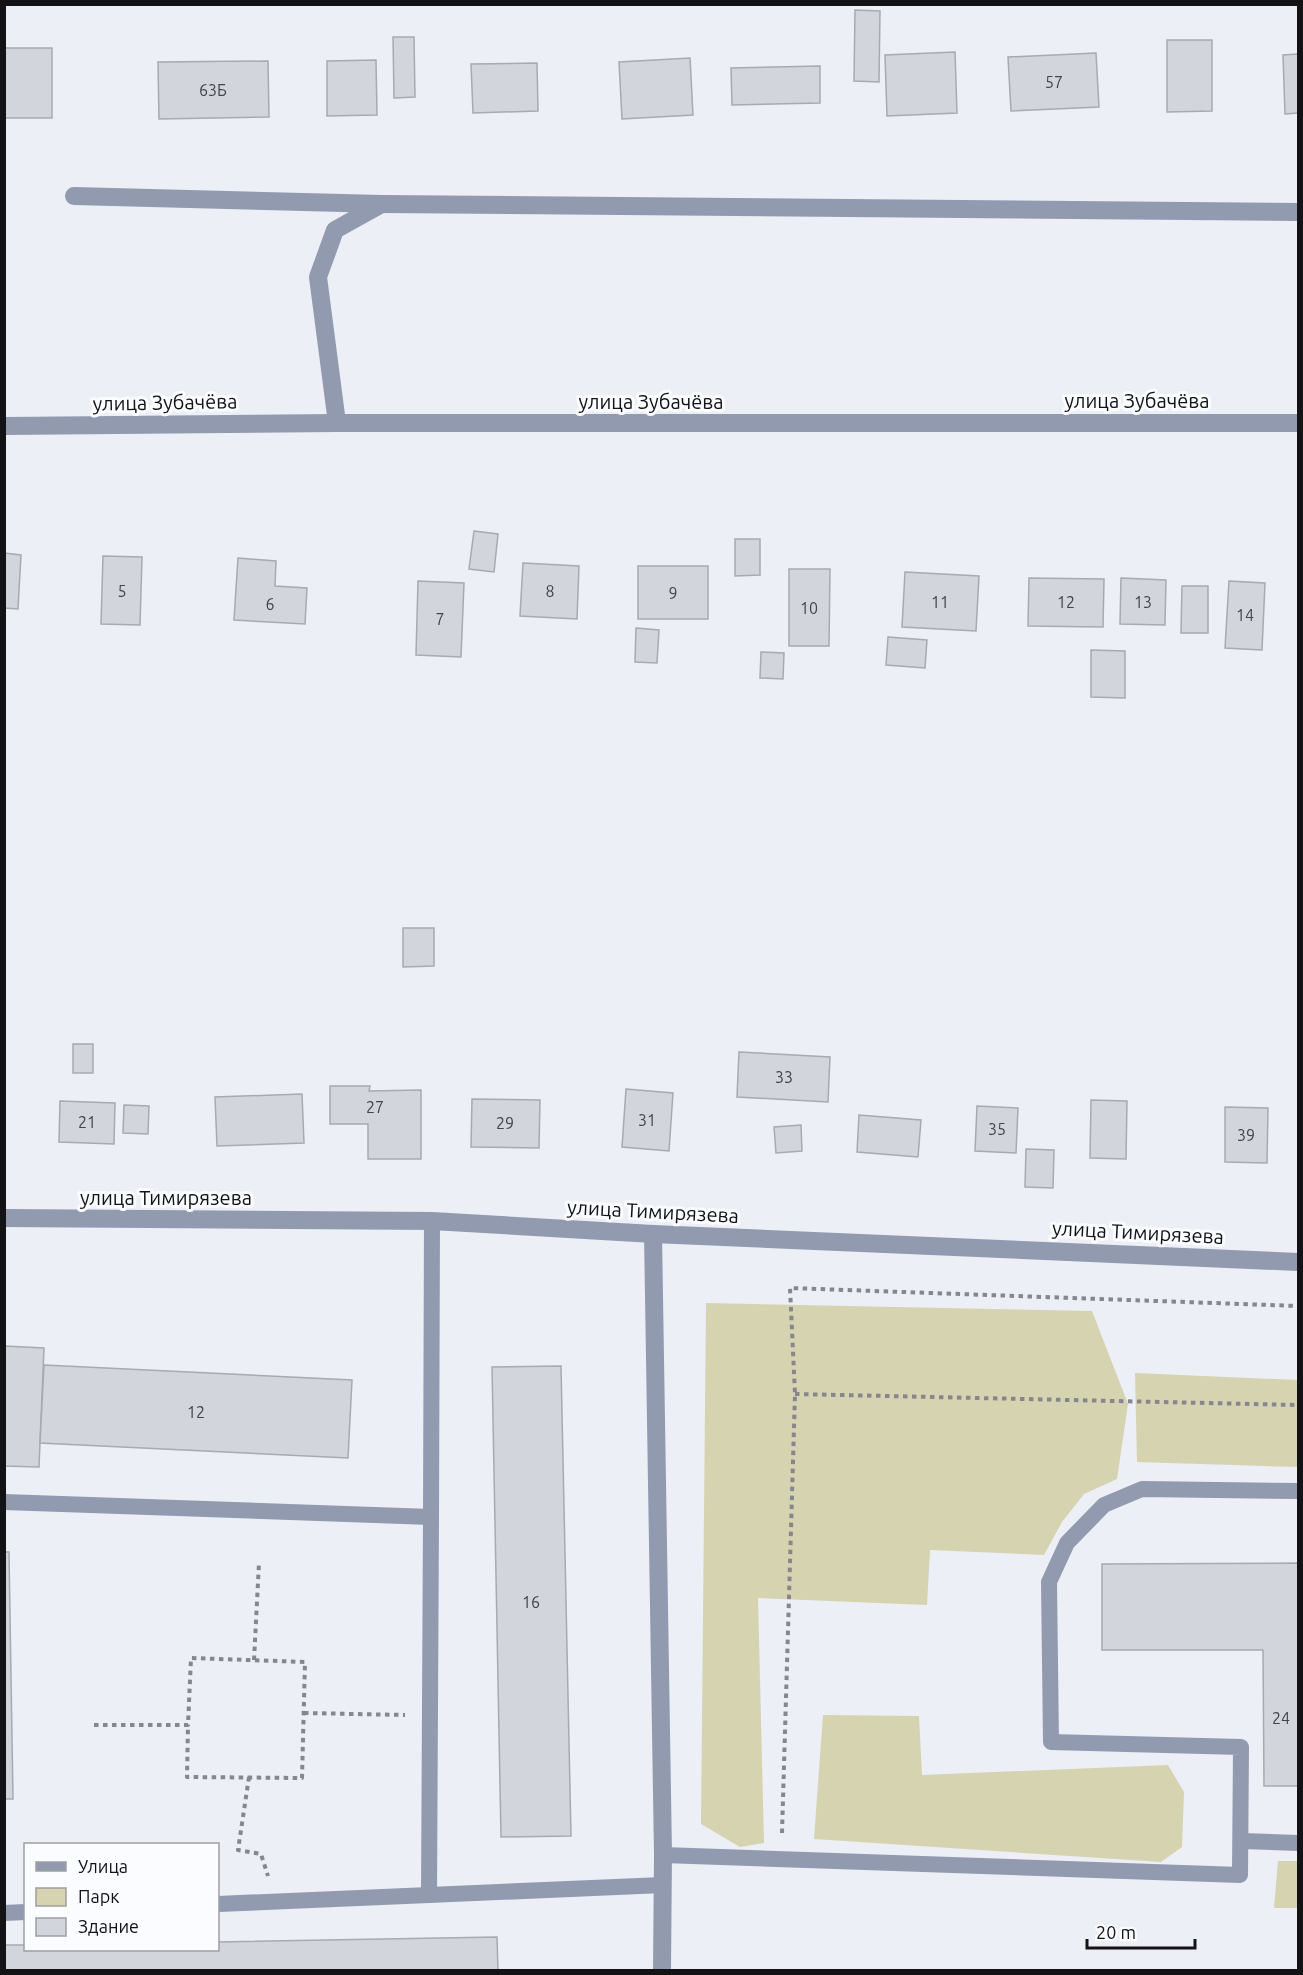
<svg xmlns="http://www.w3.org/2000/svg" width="1303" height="1975" font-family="Ubuntu,sans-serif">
<rect width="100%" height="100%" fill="#eceff5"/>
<g fill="#d6d3b1">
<polygon points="706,1303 1092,1311 1128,1404 1117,1479 1084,1494 1062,1522 1044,1555 930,1550 927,1605 758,1598 764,1843 740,1847 701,1824"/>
<polygon points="1135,1373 1298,1380 1298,1467 1137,1462"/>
<polygon points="823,1715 919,1716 922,1775 1168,1765 1184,1792 1182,1847 1161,1862 814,1839"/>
<polygon points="1278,1861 1298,1861 1298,1908 1274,1908"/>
</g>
<g fill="#d3d5dc" stroke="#a7aab0" stroke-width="1.5">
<polygon points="855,10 880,11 879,82 854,81"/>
<polygon points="393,37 414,37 415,97 394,98"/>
<polygon points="1167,40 1212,40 1212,111 1167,112"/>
<rect x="5" y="48" width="47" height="70"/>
<polygon points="955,52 957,113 887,116 885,55"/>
<polygon points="1096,53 1099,107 1011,111 1008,57"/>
<polygon points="1298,54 1298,113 1285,114 1283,55"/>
<polygon points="690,58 693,115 622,119 619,62"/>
<polygon points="376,60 377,115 327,116 327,61"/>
<polygon points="268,61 269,117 159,119 158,62"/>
<polygon points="537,63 538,111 473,113 471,64"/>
<polygon points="820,66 820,103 732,105 731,68"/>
<polygon points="474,531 498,534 494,572 469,569"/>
<polygon points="735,539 760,539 760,575 735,576"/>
<polygon points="4,553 21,555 18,609 4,608"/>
<polygon points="103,556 142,557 140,625 101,624"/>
<polygon points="238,558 276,561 275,586 307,588 305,624 234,620"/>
<polygon points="523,563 579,566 577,619 520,616"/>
<rect x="638" y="566" width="70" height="53"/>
<polygon points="789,569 830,569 829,646 789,646"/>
<polygon points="905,572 979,576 976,631 902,627"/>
<polygon points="1029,578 1104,579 1103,627 1028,626"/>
<polygon points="1121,578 1166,580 1165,625 1120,624"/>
<polygon points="418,581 464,583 461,657 416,655"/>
<polygon points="1229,581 1265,583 1262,650 1225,648"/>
<polygon points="1182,586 1208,586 1208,633 1181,633"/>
<polygon points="636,628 659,630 657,663 635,662"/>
<polygon points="888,637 927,640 925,668 886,665"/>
<polygon points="1091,650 1125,651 1125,698 1091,697"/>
<polygon points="761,652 784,653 783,679 760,678"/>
<polygon points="403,928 434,928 434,966 403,967"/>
<rect x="73" y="1044" width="20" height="29"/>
<polygon points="739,1052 830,1057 828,1102 737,1097"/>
<polygon points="330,1086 370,1086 369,1091 421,1090 421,1159 368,1159 368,1124 330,1124"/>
<polygon points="626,1089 673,1093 669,1151 622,1147"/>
<polygon points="302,1094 304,1143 217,1146 215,1097"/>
<polygon points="472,1099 540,1100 539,1148 471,1147"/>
<polygon points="1091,1100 1127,1101 1126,1159 1090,1158"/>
<polygon points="60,1101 115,1103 114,1144 59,1142"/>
<polygon points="124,1105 149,1106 148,1134 123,1133"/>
<polygon points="977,1106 1018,1108 1016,1153 975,1151"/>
<polygon points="1225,1107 1268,1108 1267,1163 1225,1162"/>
<polygon points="859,1115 921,1120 918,1157 857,1152"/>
<polygon points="801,1125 802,1151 776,1153 774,1127"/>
<polygon points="1026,1149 1054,1150 1053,1188 1025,1187"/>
<polygon points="4,1346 44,1348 39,1467 4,1466"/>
<polygon points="44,1365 352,1380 348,1458 40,1443"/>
<polygon points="561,1366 571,1836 501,1837 492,1367"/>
<polygon points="4,1552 9,1552 13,1799 4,1799"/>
<polygon points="1298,1563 1298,1786 1264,1786 1263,1650 1102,1650 1102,1564"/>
<polygon points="497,1937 498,1970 4,1970 4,1945 26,1945 26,1950 218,1950 218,1942"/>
</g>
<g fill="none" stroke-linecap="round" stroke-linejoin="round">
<g stroke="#85878c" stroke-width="4" stroke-dasharray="4.5 4.5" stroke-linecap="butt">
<polyline points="795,1394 1298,1405"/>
<polyline points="254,1660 259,1563"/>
<polyline points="304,1713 405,1715"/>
<polyline points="94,1725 188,1725 191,1658 305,1662 302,1778 187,1777 188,1725"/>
<polyline points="249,1777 238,1850 261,1854 268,1876"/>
<polyline points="782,1833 795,1394 790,1288 1298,1306"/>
</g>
<g stroke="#929ab0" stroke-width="16">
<polyline points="4,1502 431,1517 432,1221"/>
<polyline points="431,1517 429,1895 663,1885"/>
<polyline points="1242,1841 1298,1843"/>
<polyline points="663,1855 1240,1875 1241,1747 1051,1742 1049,1582 1067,1543 1104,1505 1142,1489 1298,1491"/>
<polyline points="218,1904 429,1895"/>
<polyline points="4,1913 26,1912"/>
</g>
<g stroke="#929ab0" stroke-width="18">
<polyline points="74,196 382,204 1298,212"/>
<polyline points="337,423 318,277 335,230 380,205"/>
<polyline points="4,426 337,423 1298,423"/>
<polyline points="4,1218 432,1221 653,1234 1298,1262"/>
<polyline points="653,1234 663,1855 662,1970"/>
</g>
</g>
<g text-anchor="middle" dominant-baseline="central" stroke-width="6" stroke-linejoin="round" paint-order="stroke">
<g font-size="16" fill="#434448">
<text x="1054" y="82">57</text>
<text x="213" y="90">63Б</text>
<text x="122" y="591">5</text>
<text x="550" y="591">8</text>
<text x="673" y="593">9</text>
<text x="940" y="602">11</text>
<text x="1066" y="602">12</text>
<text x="1143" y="602">13</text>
<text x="270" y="604">6</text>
<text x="809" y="608">10</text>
<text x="1245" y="615">14</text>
<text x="440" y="619">7</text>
<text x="784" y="1077">33</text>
<text x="375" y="1107">27</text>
<text x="647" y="1120">31</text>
<text x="87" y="1122">21</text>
<text x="505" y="1123">29</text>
<text x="997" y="1129">35</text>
<text x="1246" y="1135">39</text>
<text x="196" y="1412">12</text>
<text x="531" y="1602">16</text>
<text x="1281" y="1718">24</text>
</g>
<g font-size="20" fill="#131316" stroke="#fbfcff">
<text x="1137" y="400">улица Зубачёва</text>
<text x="651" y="401">улица Зубачёва</text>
<text transform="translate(165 402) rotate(-1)">улица Зубачёва</text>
<text x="166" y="1197">улица Тимирязева</text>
<text transform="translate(653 1211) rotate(3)">улица Тимирязева</text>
<text transform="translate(1138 1232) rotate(3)">улица Тимирязева</text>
</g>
</g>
<rect width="1303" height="1975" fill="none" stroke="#131316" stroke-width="12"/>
<rect x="24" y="1843" width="195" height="108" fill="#fbfcff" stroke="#9e9fa2" stroke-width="1.5"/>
<rect x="36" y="1862" width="30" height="9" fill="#929ab0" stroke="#9e9fa2" stroke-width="1.5"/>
<text x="78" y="1873" font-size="18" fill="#131316">Улица</text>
<rect x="36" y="1888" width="30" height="18" fill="#d6d3b1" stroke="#9e9fa2" stroke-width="1.5"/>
<text x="78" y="1903" font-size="18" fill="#131316">Парк</text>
<rect x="36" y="1918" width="30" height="18" fill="#d3d5dc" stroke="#9e9fa2" stroke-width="1.5"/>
<text x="78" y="1933" font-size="18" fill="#131316">Здание</text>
<path d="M1087 1939v9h108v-9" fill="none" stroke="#131316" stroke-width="3"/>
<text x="1096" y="1939" font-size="18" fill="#131316" stroke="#fbfcff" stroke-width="4.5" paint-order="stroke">20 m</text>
</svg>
